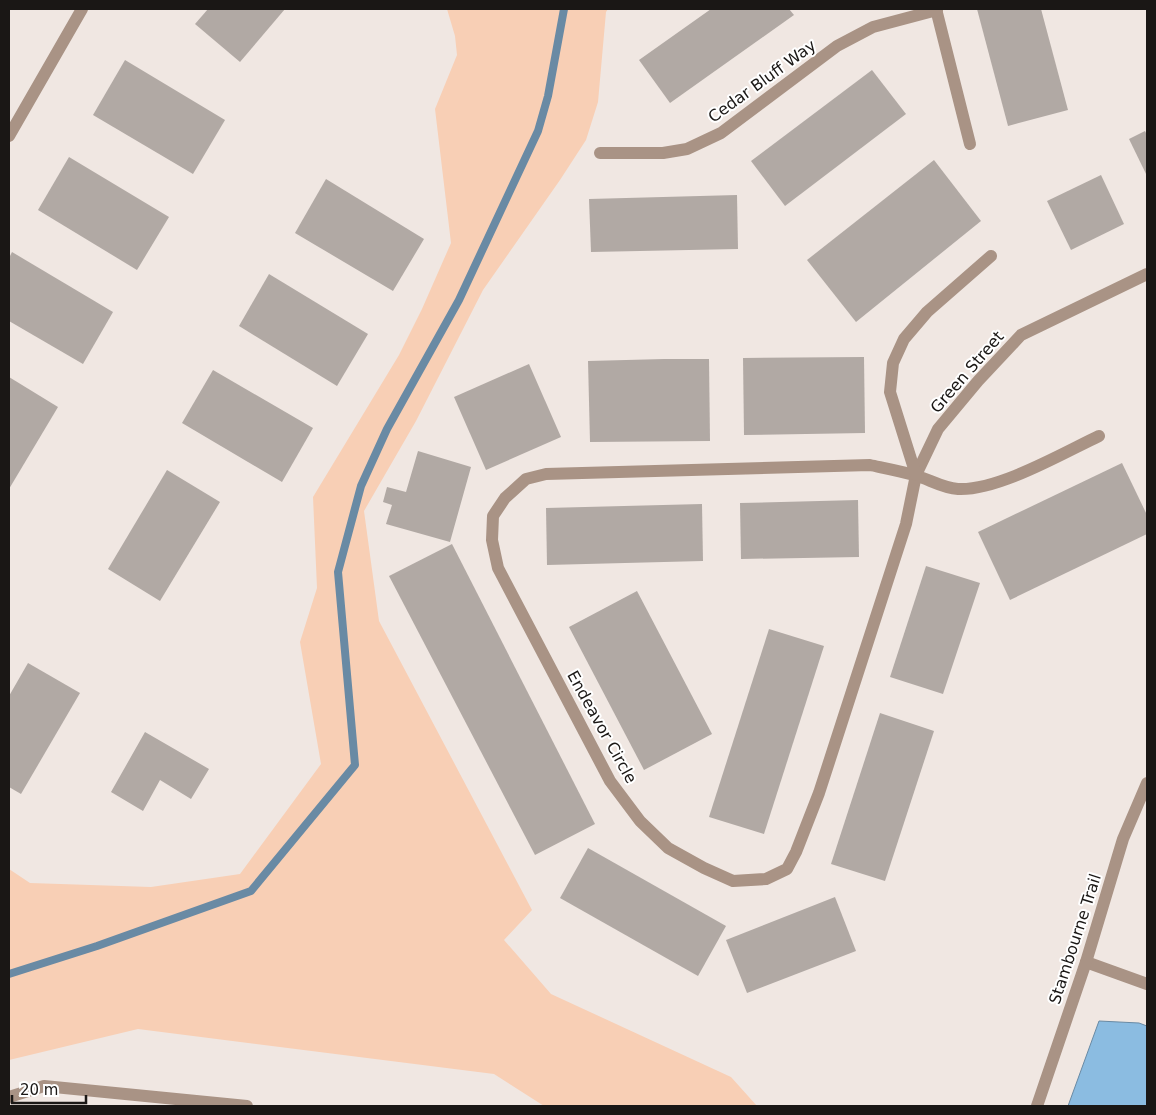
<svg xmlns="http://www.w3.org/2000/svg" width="1156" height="1115" font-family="'DejaVu Sans',sans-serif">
<rect width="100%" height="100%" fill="#f0e7e2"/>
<polygon fill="#f8cfb5" points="447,9 608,9 606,12 598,102 586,140 560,180 483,290 416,421 364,511 379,621 532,910 504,940 551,994 731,1077 757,1106 544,1106 494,1074 138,1029 9,1060 9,869 30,883 151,887 240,874 321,764 300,642 317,588 313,497 399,355 422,309 451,243 435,109 457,55 455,36"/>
<polygon fill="#8bbce1" stroke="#698aa4" points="1099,1021 1139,1023 1147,1026 1147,1106 1068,1106"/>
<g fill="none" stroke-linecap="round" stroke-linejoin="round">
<polyline stroke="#698aa4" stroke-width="8" points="9,974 97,946 251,891 355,765 338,572 361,486 387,429 459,300 538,131 548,96 564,9"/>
</g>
<g fill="#b1a9a4">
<polygon points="208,9 285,9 240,62 195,24"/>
<polygon points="711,9 789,9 794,15 670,103 639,60"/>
<polygon points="977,9 1041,9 1068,110 1008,126"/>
<polygon points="125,60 225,120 193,174 93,115"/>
<polygon points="872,70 906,114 785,206 751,161"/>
<polygon points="1145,131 1147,135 1147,176 1129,139"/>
<polygon points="69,157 169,217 137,270 38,210"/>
<polygon points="934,160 981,221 856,322 807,260"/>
<polygon points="1101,175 1124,224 1071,250 1047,201"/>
<polygon points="326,179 424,239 393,291 295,233"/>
<polygon points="737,195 738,249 591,252 589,199"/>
<polygon points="12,252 113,312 83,364 9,321 9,258"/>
<polygon points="269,274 368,334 337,386 239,326"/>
<polygon points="864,357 865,433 744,435 743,358"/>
<polygon points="664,359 709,359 710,441 590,442 588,361"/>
<polygon points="529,364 561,437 486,470 454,397"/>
<polygon points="213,370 313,428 282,482 182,423"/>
<polygon points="9,377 58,407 9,489"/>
<polygon points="418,451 471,467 450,542 386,524 392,505 383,502 387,487 406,492"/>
<polygon points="1122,463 1147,515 1147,534 1010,600 978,532"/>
<polygon points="167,470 220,502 160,601 108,569"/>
<polygon points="858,500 859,557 741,559 740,503"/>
<polygon points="702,504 703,561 547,565 546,508"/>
<polygon points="452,544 595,824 535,855 389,576"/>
<polygon points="926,566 980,583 943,694 890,677"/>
<polygon points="637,591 712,734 644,770 569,627"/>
<polygon points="769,629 824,646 764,834 709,817"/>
<polygon points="28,663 80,693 21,794 9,787 9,696"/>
<polygon points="880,713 934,731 885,881 831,864"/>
<polygon points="145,732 209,769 191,799 160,780 143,811 111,792"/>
<polygon points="588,848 726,926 698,976 560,898"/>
<polygon points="835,897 856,951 747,993 726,940"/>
</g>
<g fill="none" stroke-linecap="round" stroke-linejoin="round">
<g stroke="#a99385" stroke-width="12">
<polyline points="936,9 970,144"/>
<polyline points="9,136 82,9"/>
<polyline points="600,153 663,153 687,149 721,133 837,46 873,27 937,10"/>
<path d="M 1099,436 C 1063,453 998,491 958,489 C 942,488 929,479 914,475 C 900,471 884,468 870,465 L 546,474 L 526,479 L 505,498 L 493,516 L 492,540 L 498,568 L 610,781 L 640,821 L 668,848 L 704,868 L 733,881 L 766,879 L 787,869 L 796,852 L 819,793 L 906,524 L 916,475 L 938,429 L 978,381 L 1021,335 L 1147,274"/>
<polyline points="916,475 890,392 893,363 904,339 927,312 991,256"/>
<polyline points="1086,962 1147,984"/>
<polyline points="9,1097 44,1086 247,1106"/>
<polyline points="1037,1106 1086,962 1123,839 1147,783"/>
</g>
</g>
<g text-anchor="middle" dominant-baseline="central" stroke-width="4" stroke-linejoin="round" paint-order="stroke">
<g font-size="16" fill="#1a1715" stroke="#fff">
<text transform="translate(762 81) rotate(-36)">Cedar Bluff Way</text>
<text transform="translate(967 372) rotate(-49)">Green Street</text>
<text transform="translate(602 727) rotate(61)">Endeavor Circle</text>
<text transform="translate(1075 939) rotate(-72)">Stambourne Trail</text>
</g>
</g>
<rect width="1156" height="1115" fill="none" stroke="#1a1715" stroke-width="20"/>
<path d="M12 1095v8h74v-8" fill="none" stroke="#1a1715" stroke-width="2.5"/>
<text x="20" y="1095" font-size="15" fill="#1a1715" stroke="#ffffff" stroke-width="4" paint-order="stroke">20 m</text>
</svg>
